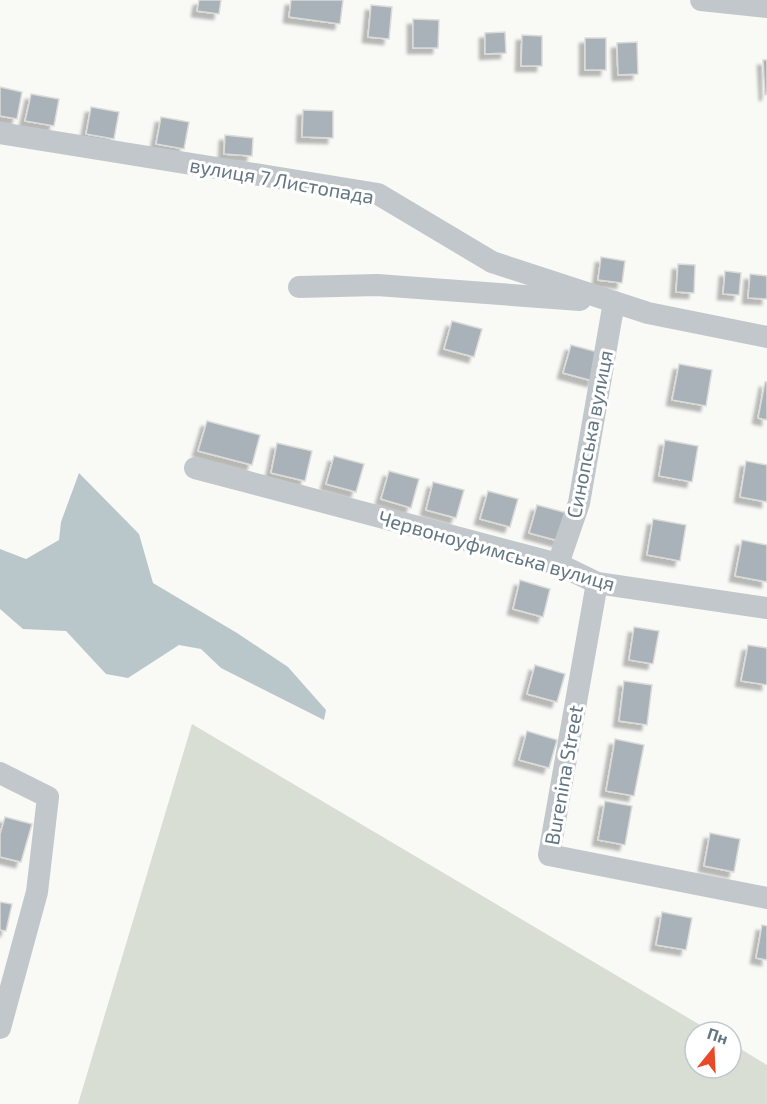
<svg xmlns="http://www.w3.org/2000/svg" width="767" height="1104" font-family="'Exo 2',sans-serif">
<defs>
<filter id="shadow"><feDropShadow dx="-5.5" dy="5.5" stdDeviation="1.5" flood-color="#0004"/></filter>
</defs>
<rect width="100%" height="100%" fill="#f9f9f6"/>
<polygon fill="#d9ded5" points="192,724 712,1032 695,1032 695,1068 731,1068 731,1043 767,1065 767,1104 78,1104"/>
<polygon fill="#b9c7ca" points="79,473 139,534 153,583 237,633 288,667 326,710 324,720 221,668 201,649 179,645 128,678 106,674 66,631 23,629 0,609 0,549 26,559 59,540 61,522"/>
<g fill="#a9b2b8" stroke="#dbdbd9" stroke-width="1.5" filter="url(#shadow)">
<polygon points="199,0 221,0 219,14 197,11"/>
<polygon points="291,0 343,0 340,24 289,17"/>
<polygon points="371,5 392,7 389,39 368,37"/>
<polygon points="413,19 439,20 438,48 413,48"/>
<polygon points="505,32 506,53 485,54 485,33"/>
<polygon points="522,35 542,36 542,66 521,66"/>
<rect x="585" y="38" width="21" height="32"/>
<polygon points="637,42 638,74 618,75 617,43"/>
<polygon points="763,60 767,60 767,94 765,95"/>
<polygon points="0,87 22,92 17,119 0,116"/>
<polygon points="31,94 59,99 54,126 25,121"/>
<polygon points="91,107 119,112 114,139 86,134"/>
<polygon points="303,110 333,111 333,138 302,137"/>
<polygon points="161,117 189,122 184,149 156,144"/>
<polygon points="225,135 253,138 252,156 224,154"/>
<polygon points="601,257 625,261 622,283 598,280"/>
<polygon points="678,264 695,265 694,293 676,292"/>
<polygon points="725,271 741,273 739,295 723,294"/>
<polygon points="750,274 767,276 767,299 748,298"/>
<polygon points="452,321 482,329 474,357 444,349"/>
<polygon points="571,345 601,353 593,381 563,373"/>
<polygon points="679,364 712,370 706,406 672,400"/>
<polygon points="765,382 767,382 767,420 758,418"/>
<polygon points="207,421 260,435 252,465 198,451"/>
<polygon points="665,440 698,446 692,482 659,476"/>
<polygon points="277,443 312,451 305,481 271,473"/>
<polygon points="334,456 364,464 356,492 326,484"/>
<polygon points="746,461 767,465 767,502 740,497"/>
<polygon points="389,471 419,479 411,508 381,499"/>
<polygon points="433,482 464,490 456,518 426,510"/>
<polygon points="488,491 518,499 510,527 480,519"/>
<polygon points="537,505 567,513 559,541 529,533"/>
<polygon points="653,519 686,525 680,561 647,555"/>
<polygon points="742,540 767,545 767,582 735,576"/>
<polygon points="520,580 550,589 543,617 513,609"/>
<polygon points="634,627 659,631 653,664 629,660"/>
<polygon points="748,645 767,648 767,685 741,681"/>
<polygon points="535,665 565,674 557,702 527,694"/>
<polygon points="624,681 652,685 647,725 619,721"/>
<polygon points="527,731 557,740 549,768 519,760"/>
<polygon points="615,739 644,745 634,796 606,791"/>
<polygon points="605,801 632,806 625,845 598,840"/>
<polygon points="5,817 32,824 21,862 0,857 0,834"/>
<polygon points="710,833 740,839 734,872 704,866"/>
<polygon points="0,902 12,904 6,931 0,930"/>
<polygon points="662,912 692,918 686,950 656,945"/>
<polygon points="762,925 767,926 767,960 756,958"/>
</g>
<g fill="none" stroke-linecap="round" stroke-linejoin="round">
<g stroke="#c2c7cb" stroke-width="22">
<polyline points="701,0 767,7"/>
<polyline points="0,133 378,194 492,262 648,313 767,337"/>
<polyline points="299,287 377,285 580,300"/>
<polyline points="195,468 558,564 597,583 767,608"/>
<polyline points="558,564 579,503 614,302"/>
<polyline points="597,583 549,855 767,898"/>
<polyline points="0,773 48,797 37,892 0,1028"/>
</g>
</g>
<g text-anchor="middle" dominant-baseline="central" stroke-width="6" stroke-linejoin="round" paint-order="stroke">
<g font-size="20" fill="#637682" stroke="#fff">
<text transform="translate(282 180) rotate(10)">вулиця 7 Листопада</text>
<text transform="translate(589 434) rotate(-79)">Синопська вулиця</text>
<text transform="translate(497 550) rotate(16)">Червоноуфимська вулиця</text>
<text transform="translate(563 775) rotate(-80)">Burenina Street</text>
</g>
</g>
<g transform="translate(713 1050) rotate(18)"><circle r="28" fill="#ffffff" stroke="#c1c8cd" stroke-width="1.5"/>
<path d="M0-4.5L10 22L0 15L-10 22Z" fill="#e84927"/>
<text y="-9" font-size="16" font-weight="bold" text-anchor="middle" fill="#637682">Пн</text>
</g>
</svg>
